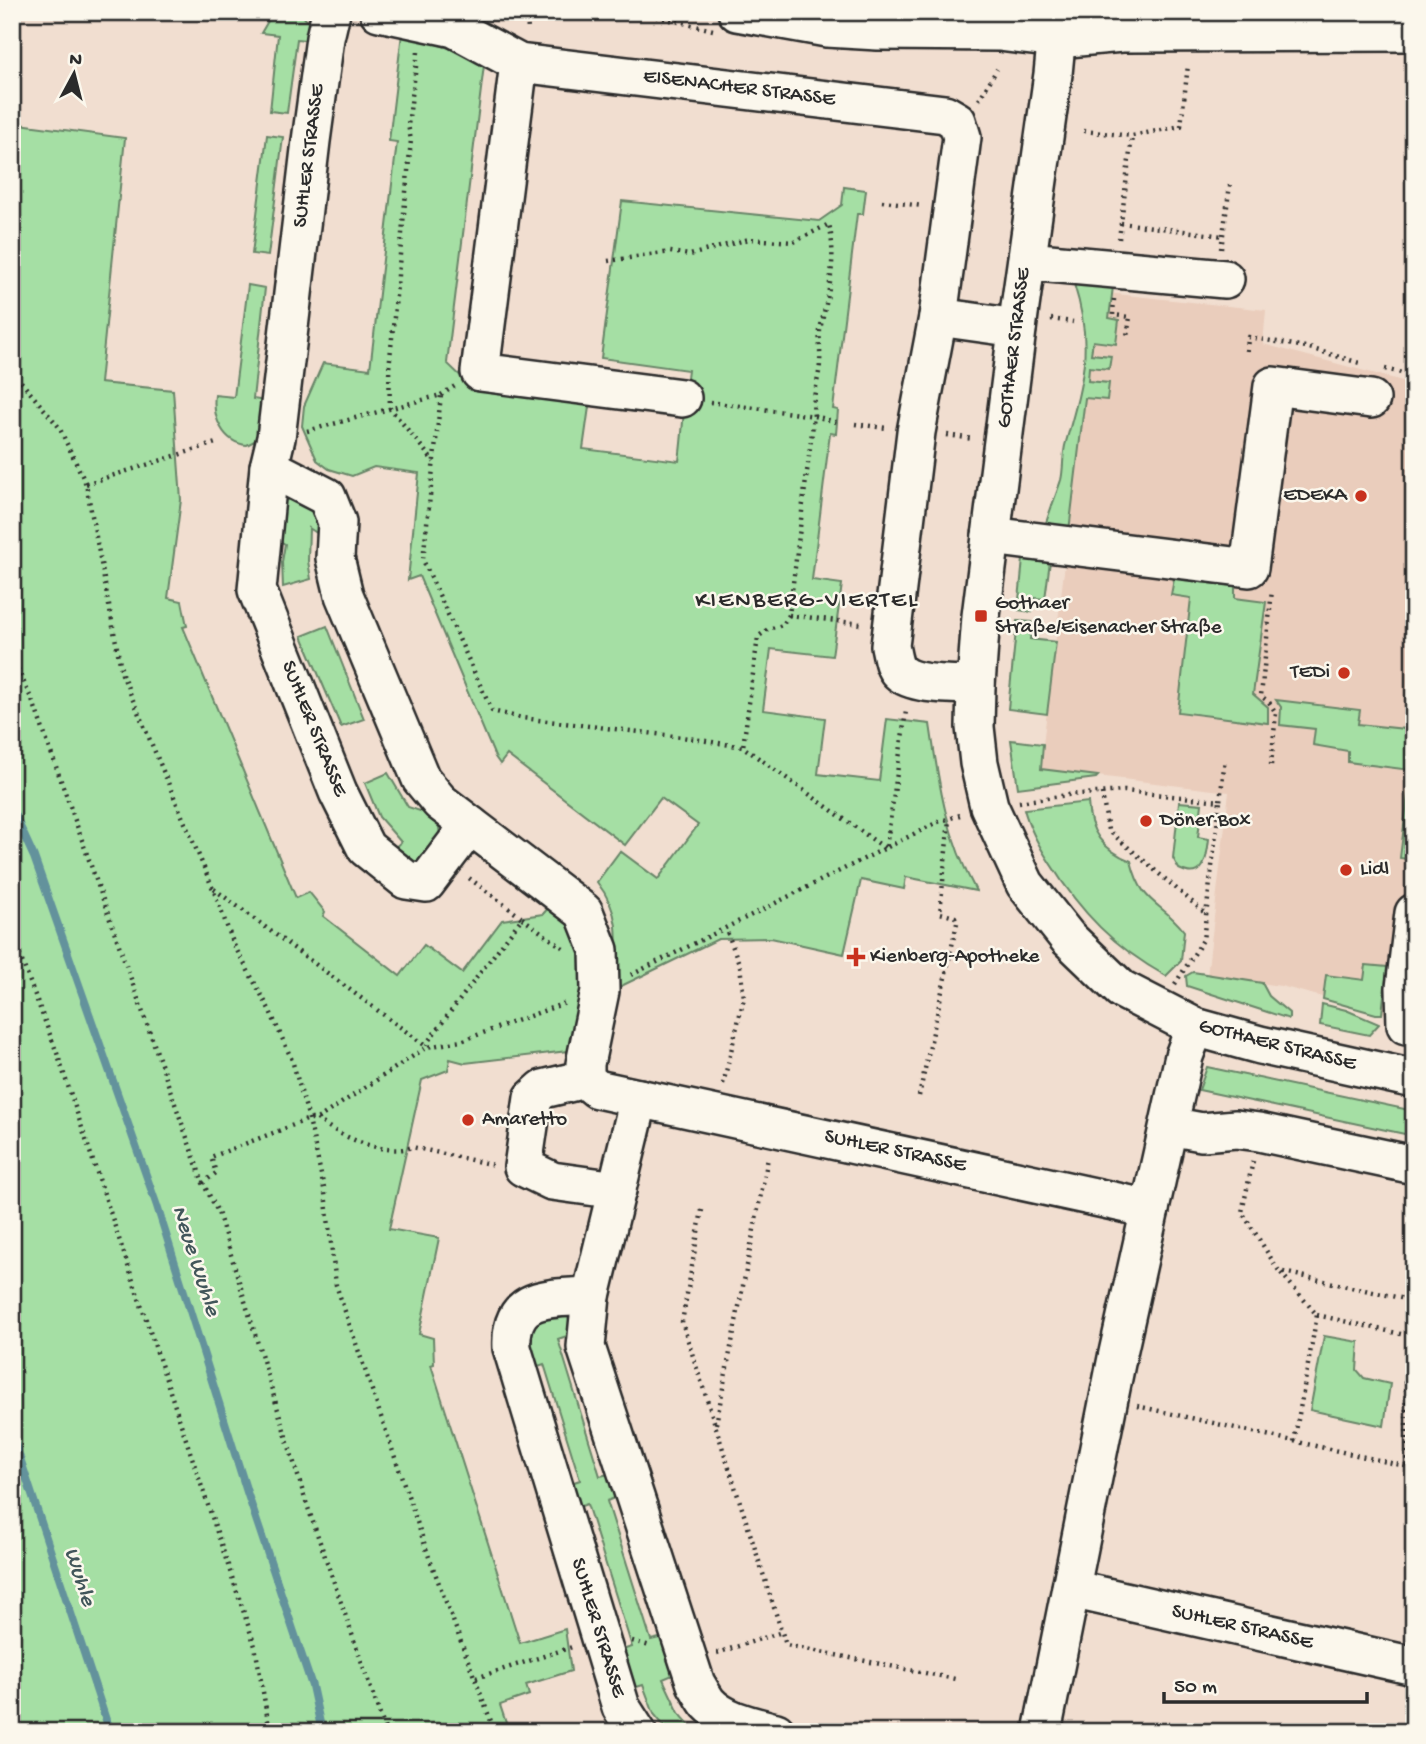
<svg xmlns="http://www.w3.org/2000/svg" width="1426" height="1744" font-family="'Gochi Hand',sans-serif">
<rect width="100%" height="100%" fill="#f1ded0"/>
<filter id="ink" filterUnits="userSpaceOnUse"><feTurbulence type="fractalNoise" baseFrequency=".0143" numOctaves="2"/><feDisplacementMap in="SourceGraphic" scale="14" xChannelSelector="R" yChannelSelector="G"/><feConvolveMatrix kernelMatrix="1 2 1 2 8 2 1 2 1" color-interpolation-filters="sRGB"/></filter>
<g filter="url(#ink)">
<polygon fill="#eacdbc" points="1098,292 1266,310 1263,344 1414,384 1414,998 1390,1015 1281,986 1207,976 1229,792 1040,769"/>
<g fill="#a5dfa4" stroke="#688568" stroke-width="2">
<polygon points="283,12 303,16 314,30 315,41 297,39 287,113 270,111 278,35 261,33 268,21"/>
<path d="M 402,33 L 449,48 L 484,65 L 447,363 L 472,387 L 590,400 L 583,449 L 679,461 C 683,431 684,400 688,370 L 601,358 L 622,201 L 819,221 L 842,205 L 844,187 L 866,190 L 863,214 L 857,214 L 833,409 L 838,410 L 836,434 L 830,433 L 812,580 L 842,584 L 832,656 L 771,649 L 763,710 L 825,718 L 818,774 L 879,781 L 887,719 L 930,724 C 939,785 946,836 976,891 L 906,877 L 904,889 L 861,880 L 844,954 L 771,938 L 718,939 L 613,990 C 616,947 625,918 597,882 L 620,851 L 658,879 L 698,825 L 661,798 L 625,845 L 507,755 L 500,764 L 495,757 L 419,576 L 408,580 L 419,473 L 374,467 L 352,476 L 329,469 L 317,460 L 302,426 L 304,406 L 323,363 L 370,369 L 397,142 L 389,141 Z"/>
<polygon points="12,123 125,138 100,383 173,390 181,500 168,598 182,601 187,626 183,627 296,898 309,892 325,912 323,916 400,976 424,945 462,973 502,920 543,914 555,900 588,956 576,1050 465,1063 450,1059 448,1070 422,1080 389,1229 439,1238 419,1334 433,1338 434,1364 431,1365 520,1643 565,1629 571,1671 526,1685 529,1695 500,1705 509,1732 12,1732"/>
<polygon points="267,135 283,137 268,256 252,254"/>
<path d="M 1074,284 L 1113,287 L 1109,318 L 1119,320 L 1116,344 L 1093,341 L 1091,354 L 1111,356 L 1109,369 L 1089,367 L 1088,381 L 1109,383 L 1107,400 L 1085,398 L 1069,531 L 1045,526 C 1050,510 1056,495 1061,480 C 1064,468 1062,454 1066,442 C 1083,381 1094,346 1074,284 Z"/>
<path d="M 248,285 L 265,288 L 253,399 L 271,402 L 260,438 L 247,445 C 223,443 212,417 215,395 L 234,397 Z"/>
<polygon points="293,497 313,502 326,539 309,528 308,561 311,579 283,587 282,562 285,544 268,534 278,504"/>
<polygon points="1023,559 1050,561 1045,599 1034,598 1032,612 1018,610"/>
<polygon points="1174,579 1235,586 1235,598 1266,602 1253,694 1268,707 1268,723 1178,712 1191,598 1171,595"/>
<polygon points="1017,621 1032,622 1030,639 1056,642 1047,714 1008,709"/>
<polygon points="327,626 364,719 341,727 302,636"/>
<polygon points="1276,700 1360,710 1358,724 1414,730 1414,860 1400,858 1411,770 1348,762 1348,751 1313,745 1315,729 1280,725 1281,707"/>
<polygon points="1011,740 1043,744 1041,769 1098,776 1096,778 1018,788"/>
<path d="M 388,773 L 408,807 L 435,816 C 445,835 436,842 427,859 L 416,864 L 387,854 L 401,842 L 379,817 L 365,783 Z"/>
<path d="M 1088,802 C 1089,832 1103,850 1131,861 C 1142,906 1160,900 1184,931 L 1181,961 L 1166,976 C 1114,947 1081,913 1050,863 C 1039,846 1029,828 1024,809 Z"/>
<path d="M 1179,802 L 1202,804 L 1198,837 L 1209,839 C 1207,857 1205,882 1179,869 L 1173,858 Z"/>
<polygon points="1366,965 1387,967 1382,1014 1376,1014 1323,999 1326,975 1364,980"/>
<polygon points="1193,972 1262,983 1269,996 1289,1013 1289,1019 1187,986 1186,976"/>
<polygon points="1322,1004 1346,1010 1379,1024 1369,1035 1320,1025"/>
<polygon points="1207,1067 1414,1111 1414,1136 1199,1090"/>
<polygon points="565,1314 572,1321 576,1333 558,1339 600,1476 618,1472 624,1494 607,1501 651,1640 668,1636 680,1672 663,1679 679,1713 696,1732 669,1732 654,1714 643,1685 627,1690 615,1652 632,1647 587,1504 570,1510 562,1486 580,1480 544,1364 526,1370 523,1321"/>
<polygon points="1324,1336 1359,1342 1357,1370 1364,1378 1390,1384 1384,1426 1310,1410"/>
</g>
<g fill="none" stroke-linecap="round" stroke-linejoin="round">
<g stroke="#63929c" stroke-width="8">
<polyline points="12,809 34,857 157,1206 247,1492 312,1686 322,1732"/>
<polyline points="12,1434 110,1732"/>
</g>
<defs>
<g id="minor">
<polyline points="331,12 325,38 311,141 276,438 269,467 257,590 338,792 366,848 406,880 426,883 470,825"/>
<path d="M 379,12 L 454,28 L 519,63 L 945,114 L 957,121 L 962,137 L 938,317 L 916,432 L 890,646 C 892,654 893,666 899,672 C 913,686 957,684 976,685"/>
<polyline points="737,12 827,28 878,31 999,32 1057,39 1122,33 1414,32"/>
<polyline points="1059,12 1053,74 1019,314 981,616 976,685 975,727 979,763 989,806 1025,884 1068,938 1121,989 1195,1027 1260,1045 1414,1079"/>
<polyline points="519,63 480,372 682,398"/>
<polyline points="1027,261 1225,279"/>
<polyline points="938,317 1017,328"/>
<polyline points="269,467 327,497 337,522 335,558 344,595 421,779 440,802 584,912 599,950 600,991 585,1064 585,1079 597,1089 1150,1209"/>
<polyline points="991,536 1249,568 1273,386 1371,399"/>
<polyline points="1406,1025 1405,988 1414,913"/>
<polyline points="585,1079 543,1089 533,1098 523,1167 552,1181 617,1190"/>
<path d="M 639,1098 L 591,1296 L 586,1347 L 696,1684 C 700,1690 704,1698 708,1703 C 724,1721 754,1726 776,1732"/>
<polyline points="1169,1126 1202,1132 1236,1129 1259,1132 1414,1165"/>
<path d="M 591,1296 C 550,1299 509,1293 512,1348 L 621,1707 L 637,1732"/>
<polyline points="1071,1589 1414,1666"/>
<polyline points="1042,1732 1118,1353 1184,1056 1195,1027"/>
</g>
</defs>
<use href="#minor" stroke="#2b2b2b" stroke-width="42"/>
<g stroke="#2b2b2b" stroke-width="4.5" stroke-dasharray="2 5" stroke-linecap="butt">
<polyline points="527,12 528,32"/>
<polyline points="636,12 713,30"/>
<polyline points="418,52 408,125 411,140 389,369 390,408 434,462"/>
<polyline points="979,100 997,69"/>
<polyline points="1084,131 1132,136 1181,126 1188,65"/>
<polyline points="882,201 923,206"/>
<polyline points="1121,223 1223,236"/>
<polyline points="1119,239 1132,136"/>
<polyline points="1221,249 1230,185"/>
<path d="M 608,261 L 670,252 L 690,255 L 749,239 L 794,242 L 829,224 C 837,258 829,293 821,325 C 818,337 821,351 820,363 C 819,381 811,398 814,416 L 789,615 L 783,625 L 768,629 L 758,637 L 743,747"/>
<polyline points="1114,299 1113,315 1130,317 1127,336"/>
<polyline points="1051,319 1073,322"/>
<polyline points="1247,351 1248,337 1306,347 1363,364"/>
<polyline points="1385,369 1414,376"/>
<polyline points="12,371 59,427 86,484 122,674 213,889 234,945 269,1009 292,1060 309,1119 325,1193 336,1285 429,1557 495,1732"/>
<polyline points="441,395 455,386"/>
<polyline points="710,402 814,416 837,422"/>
<polyline points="855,424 886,428"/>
<polyline points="307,431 441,395 423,560 492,711 522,718 682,737 743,747 886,849 906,711"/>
<polyline points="947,435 973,439"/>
<polyline points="86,484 219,442"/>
<polyline points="789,615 861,624"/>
<polyline points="12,656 35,707 203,1183 218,1212 305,1499 386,1732"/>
<polyline points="1271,765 1276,713 1269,702 1261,696 1272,590"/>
<polyline points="1102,793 1108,830 1206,914"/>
<polyline points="1019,802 1067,795 1125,791 1220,801 1225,759"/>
<polyline points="214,889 427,1047 429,1040 522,918 469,878"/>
<polyline points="522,918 563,948"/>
<polyline points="12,935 57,1053 255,1646 270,1732"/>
<polyline points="631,975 938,822 960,815"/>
<polyline points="1175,984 1203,940 1220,801"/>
<polyline points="723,1084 744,998 740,966 726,929"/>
<polyline points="919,1096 957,923 955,917 940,913 949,819"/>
<path d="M 317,1119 C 339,1136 385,1157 412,1147 L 494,1165"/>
<polyline points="1253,1161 1242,1212 1279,1271 1414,1301"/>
<polyline points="203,1183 216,1173 211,1157 309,1119 317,1119 427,1047 461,1041 565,1003"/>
<polyline points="702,1210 682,1322 786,1645 955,1679"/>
<polyline points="1281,1273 1317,1315 1294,1442"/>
<polyline points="1317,1315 1414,1337"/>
<polyline points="1137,1406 1414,1468"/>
<polyline points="716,1424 768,1158"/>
<polyline points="1408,1467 1405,1383 1413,1337"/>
<polyline points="632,1641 650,1646"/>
<polyline points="717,1653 782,1632"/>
<polyline points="476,1678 572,1647"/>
</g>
<use href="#minor" stroke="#fbf7ec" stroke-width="37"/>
</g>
</g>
<g fill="#c8321e" stroke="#fbf7ec" stroke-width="2.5">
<circle cx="1361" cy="496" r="7"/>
<rect x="974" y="609" width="14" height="14" rx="3.5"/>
<circle cx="1344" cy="673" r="7"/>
<circle cx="1146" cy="821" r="7"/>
<circle cx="1346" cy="870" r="7"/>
<path d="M852.5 946.5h7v7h7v7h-7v7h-7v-7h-7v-7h7z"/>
<circle cx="468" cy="1120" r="7"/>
</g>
<g text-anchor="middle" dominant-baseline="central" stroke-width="5" stroke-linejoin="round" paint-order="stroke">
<g font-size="21" fill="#2b2b2b" stroke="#fbf7ec">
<text transform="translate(739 89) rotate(7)">EISENACHER STRASSE</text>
<text transform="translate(310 156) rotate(-83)">SUHLER STRASSE</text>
<text transform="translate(1015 348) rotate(-83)">GOTHAER STRASSE</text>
<text transform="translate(313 729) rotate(68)">SUHLER STRASSE</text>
<text transform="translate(1277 1046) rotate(14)">GOTHAER STRASSE</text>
<text transform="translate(895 1152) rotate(12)">SUHLER STRASSE</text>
<text transform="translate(597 1628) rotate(73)">SUHLER STRASSE</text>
<text transform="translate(1242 1628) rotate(13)">SUHLER STRASSE</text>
</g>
<g font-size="21" fill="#2b2b2b" stroke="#fbf7ec" text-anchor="start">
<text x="1347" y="496" text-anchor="end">EDEKA</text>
<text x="995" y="604">Gothaer<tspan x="995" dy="24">Straße/Eisenacher Straße</tspan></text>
<text x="1330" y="673" text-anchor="end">TEDi</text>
<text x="1160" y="821">Döner Box</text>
<text x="1360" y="870">Lidl</text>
<text x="870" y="957">Kienberg-Apotheke</text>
<text x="482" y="1120">Amaretto</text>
</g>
<g font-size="23" font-style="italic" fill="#42565a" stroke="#fbf7ec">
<text transform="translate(195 1261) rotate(72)">Neue Wuhle</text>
<text transform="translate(79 1577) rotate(72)">Wuhle</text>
</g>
<g font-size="24" letter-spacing="2" fill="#2b2b2b" stroke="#fbf7ec">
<text x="807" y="601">KIENBERG-VIERTEL</text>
</g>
</g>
<rect width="1426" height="1744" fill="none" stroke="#fbf7ec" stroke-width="42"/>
<rect x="21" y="21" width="1384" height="1702" fill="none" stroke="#2b2b2b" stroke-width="2.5" filter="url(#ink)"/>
<g transform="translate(74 74) rotate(7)" stroke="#fbf7ec" stroke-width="5" paint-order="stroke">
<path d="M0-5L12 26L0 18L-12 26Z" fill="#2b2b2b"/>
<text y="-10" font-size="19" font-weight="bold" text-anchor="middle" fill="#2b2b2b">N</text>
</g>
<path d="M1164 1692v10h203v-10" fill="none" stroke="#2b2b2b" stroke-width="3.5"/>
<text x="1174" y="1692" font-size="21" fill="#2b2b2b" stroke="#fbf7ec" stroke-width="5" paint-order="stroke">50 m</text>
</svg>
